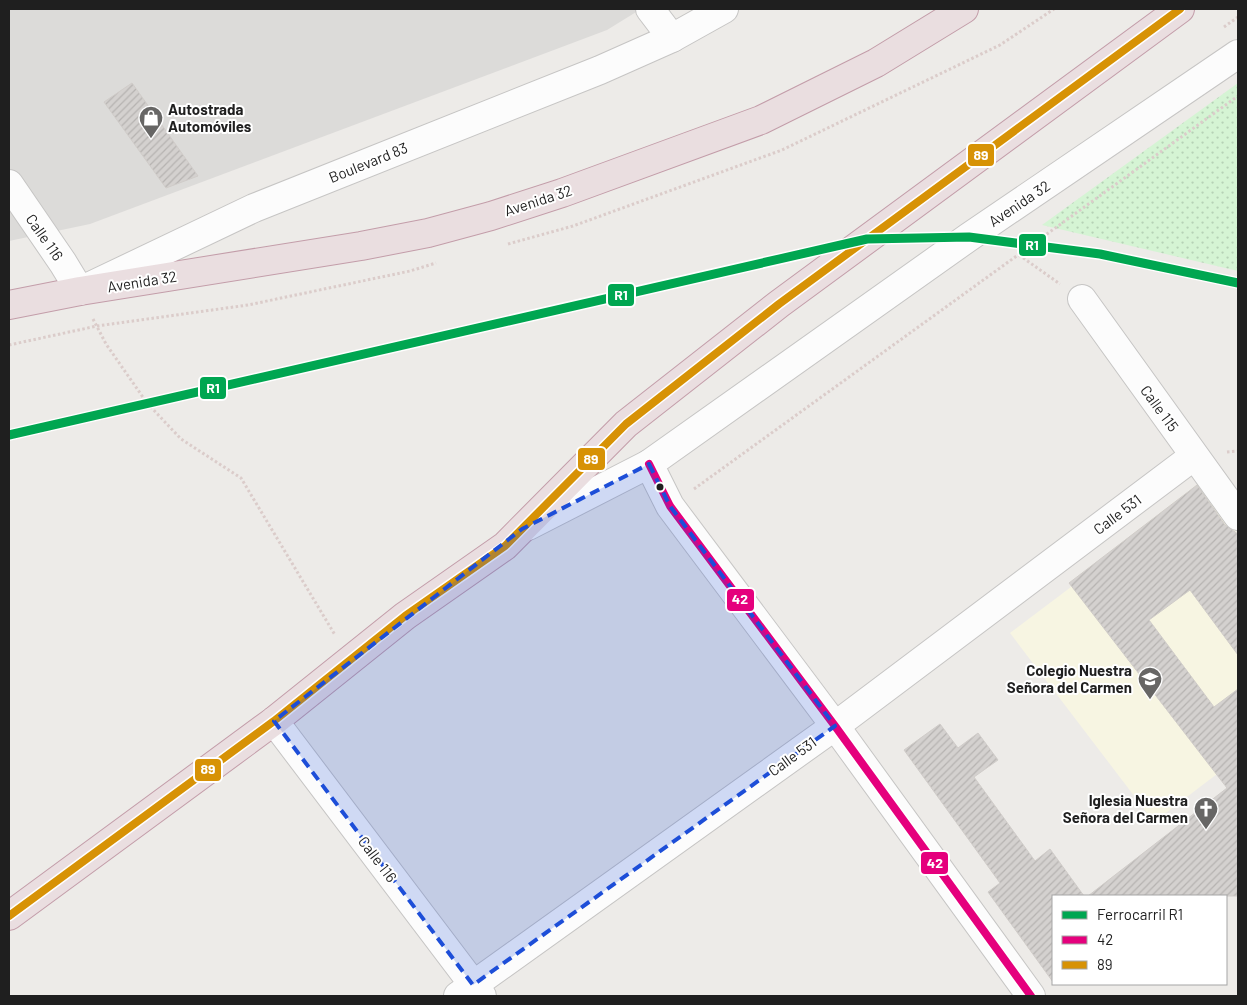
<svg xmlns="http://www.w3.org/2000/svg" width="1247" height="1005" font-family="Barlow,sans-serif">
<defs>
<pattern id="park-dots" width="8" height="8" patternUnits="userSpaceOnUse" patternTransform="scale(1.25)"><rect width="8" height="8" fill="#d5f4d4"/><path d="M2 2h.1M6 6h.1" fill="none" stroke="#b6d1b6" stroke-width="1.8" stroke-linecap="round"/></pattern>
<pattern id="building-hatch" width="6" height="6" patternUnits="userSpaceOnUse" patternTransform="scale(1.25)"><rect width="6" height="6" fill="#d4d1cf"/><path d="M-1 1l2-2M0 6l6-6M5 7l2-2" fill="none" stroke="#b6b3b1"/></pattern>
</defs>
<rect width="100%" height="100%" fill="#edebe8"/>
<polygon fill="#dcdbd9" points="9,9 641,9 607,30 90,224 9,241"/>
<polygon fill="#f7f5e2" points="1199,483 1238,534 1238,758 1154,822 1010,633 1071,587 1069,583"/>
<polygon fill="url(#park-dots)" points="1238,83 1238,271 1042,225"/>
<g fill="url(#building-hatch)" stroke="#d0ccc9">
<polygon points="132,83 198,176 166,188 104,102"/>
<polygon points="1197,485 1225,525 1238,534 1238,655 1190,590 1149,620 1214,707 1238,689 1238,896 1088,896 1227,788 1069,583"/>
<polygon points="940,724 958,748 978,733 998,760 974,777 1035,861 1050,849 1084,896 1053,896 1053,982 988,892 1000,883 904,750"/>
</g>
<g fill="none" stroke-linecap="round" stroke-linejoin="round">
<defs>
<g id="minor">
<polyline points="650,9 672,38"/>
<polyline points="9,184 63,263 80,291 254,208 600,70 672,38 724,9"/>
<polyline points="1082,299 1238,516"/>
<polyline points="649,464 670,506 835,726 1031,996"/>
<polyline points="528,526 649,464 969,237 1238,54"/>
<polyline points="274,721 482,996"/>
<polyline points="458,996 835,726 1194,456"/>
</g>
<g id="highway">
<polyline points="9,305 80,291 361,246 428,233 491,216 562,193 761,120 876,63 964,9"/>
<polyline points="9,916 274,721 405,616 505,546 626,424 779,304 1180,9"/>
</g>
</defs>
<use href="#minor" stroke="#c6c5c4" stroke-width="30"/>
<use href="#highway" stroke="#c39da9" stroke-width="30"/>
<g stroke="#dbccca" stroke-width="3" stroke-dasharray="2.5 2.5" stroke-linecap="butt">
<polyline points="1224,27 1238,17"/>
<polyline points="508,244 573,226 782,150 1000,45 1054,9"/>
<polyline points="1019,255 1060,284"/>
<polyline points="93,319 106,344 147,403 181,439 241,478 335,635"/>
<polyline points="9,345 97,326 248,305 410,271 436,263"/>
<polyline points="1227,452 1238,451"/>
<polyline points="694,489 1238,96"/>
</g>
<use href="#minor" stroke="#fcfcfc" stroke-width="28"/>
<use href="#highway" stroke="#eadee0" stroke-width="28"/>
<defs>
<polyline id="bus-1" points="649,464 670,506 835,726 1031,996"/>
<polyline id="bus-2" points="9,916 274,721 405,616 505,546 626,424 779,304 1180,9"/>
</defs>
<use href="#bus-1" stroke="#fff" stroke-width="11"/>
<use href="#bus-2" stroke="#fff" stroke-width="11"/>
<use href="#bus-1" stroke="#e5007d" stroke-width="8"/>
<use href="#bus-2" stroke="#d79205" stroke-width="8"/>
<defs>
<polyline id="rail-1" points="9,435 867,239 969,237 1100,254 1238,283"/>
</defs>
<use href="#rail-1" stroke="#fff" stroke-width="12"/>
<use href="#rail-1" stroke="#00a651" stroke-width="9"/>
</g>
<path fill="#1d4ed8" fill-opacity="0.2" stroke="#1d4ed8" stroke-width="4" stroke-dasharray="10 6" stroke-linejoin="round" d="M 649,464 L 670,506 L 835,726 L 473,985 L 274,721 L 522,529 Z"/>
<defs>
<symbol id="shop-pin" viewBox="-11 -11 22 30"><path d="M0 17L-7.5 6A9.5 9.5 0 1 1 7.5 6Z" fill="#676665" stroke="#fff"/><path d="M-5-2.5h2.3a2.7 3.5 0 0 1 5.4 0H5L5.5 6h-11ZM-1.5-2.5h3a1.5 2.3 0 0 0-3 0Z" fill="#fff"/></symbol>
<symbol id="school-pin" viewBox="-11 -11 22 30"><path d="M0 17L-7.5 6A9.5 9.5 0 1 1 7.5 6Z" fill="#676665" stroke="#fff"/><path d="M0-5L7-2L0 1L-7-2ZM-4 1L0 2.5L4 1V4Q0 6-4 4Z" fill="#fff"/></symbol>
<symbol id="church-pin" viewBox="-11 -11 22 30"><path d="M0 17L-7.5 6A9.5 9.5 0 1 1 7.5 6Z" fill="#676665" stroke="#fff"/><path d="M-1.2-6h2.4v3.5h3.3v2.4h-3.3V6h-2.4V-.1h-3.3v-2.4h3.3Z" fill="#fff"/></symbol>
</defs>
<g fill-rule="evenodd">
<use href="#shop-pin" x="137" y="104" width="28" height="38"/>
<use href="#school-pin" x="1136" y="665" width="28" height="38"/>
<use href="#church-pin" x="1192" y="795" width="28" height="38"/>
</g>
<circle fill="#1f1f1f" stroke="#fff" stroke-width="2" cx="660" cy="487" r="4.5"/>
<g text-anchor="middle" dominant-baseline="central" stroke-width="4" stroke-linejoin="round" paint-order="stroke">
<g font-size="15" font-weight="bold" fill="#1f1f1f" stroke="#fff" text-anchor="end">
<text x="168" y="109" text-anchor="start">Autostrada<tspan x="168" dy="17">Automóviles</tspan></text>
<text x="1132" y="670">Colegio Nuestra<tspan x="1132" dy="17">Señora del Carmen</tspan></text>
<text x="1188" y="800">Iglesia Nuestra<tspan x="1188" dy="17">Señora del Carmen</tspan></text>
</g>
<g font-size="15" fill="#1f1f1f" stroke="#fff">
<text transform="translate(368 162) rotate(-22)">Boulevard 83</text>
<text transform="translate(538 200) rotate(-18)">Avenida 32</text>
<text transform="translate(1019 203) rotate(-34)">Avenida 32</text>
<text transform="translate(45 237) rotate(55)">Calle 116</text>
<text transform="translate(142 281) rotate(-9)">Avenida 32</text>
<text transform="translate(1160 408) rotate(54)">Calle 115</text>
<text transform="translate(1117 514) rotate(-37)">Calle 531</text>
<text transform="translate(792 756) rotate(-36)">Calle 531</text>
<text transform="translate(378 859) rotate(53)">Calle 116</text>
</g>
</g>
<g stroke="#fff" stroke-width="2">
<rect x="967" y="143" width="28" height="24" rx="5" fill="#d79205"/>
<rect x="1018" y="233" width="29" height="24" rx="5" fill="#00a651"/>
<rect x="607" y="283" width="28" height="24" rx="5" fill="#00a651"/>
<rect x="199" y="376" width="28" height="24" rx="5" fill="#00a651"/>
<rect x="577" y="447" width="29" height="24" rx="5" fill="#d79205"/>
<rect x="726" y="588" width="29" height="24" rx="5" fill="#e5007d"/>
<rect x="194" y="758" width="28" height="24" rx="5" fill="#d79205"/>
<rect x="920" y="851" width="29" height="24" rx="5" fill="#e5007d"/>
</g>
<g font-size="14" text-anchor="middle" font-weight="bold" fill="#fff">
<text x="981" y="160">89</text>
<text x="1032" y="250">R1</text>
<text x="621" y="300">R1</text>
<text x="213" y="393">R1</text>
<text x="591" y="464">89</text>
<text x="740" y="604">42</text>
<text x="208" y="774">89</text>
<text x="935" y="868">42</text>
</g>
<rect width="1247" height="1005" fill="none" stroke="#1f1f1f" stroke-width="20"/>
<rect x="1052" y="895" width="175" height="90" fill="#ffffff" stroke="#a5a5a5"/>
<rect x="1062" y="911" width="25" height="8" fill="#00a651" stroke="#a5a5a5"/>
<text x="1097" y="920" font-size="15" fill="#1f1f1f">Ferrocarril R1</text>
<rect x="1062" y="936" width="25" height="8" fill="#e5007d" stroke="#a5a5a5"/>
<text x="1097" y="945" font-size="15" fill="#1f1f1f">42</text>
<rect x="1062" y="961" width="25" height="8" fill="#d79205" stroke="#a5a5a5"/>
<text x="1097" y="970" font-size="15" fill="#1f1f1f">89</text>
</svg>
